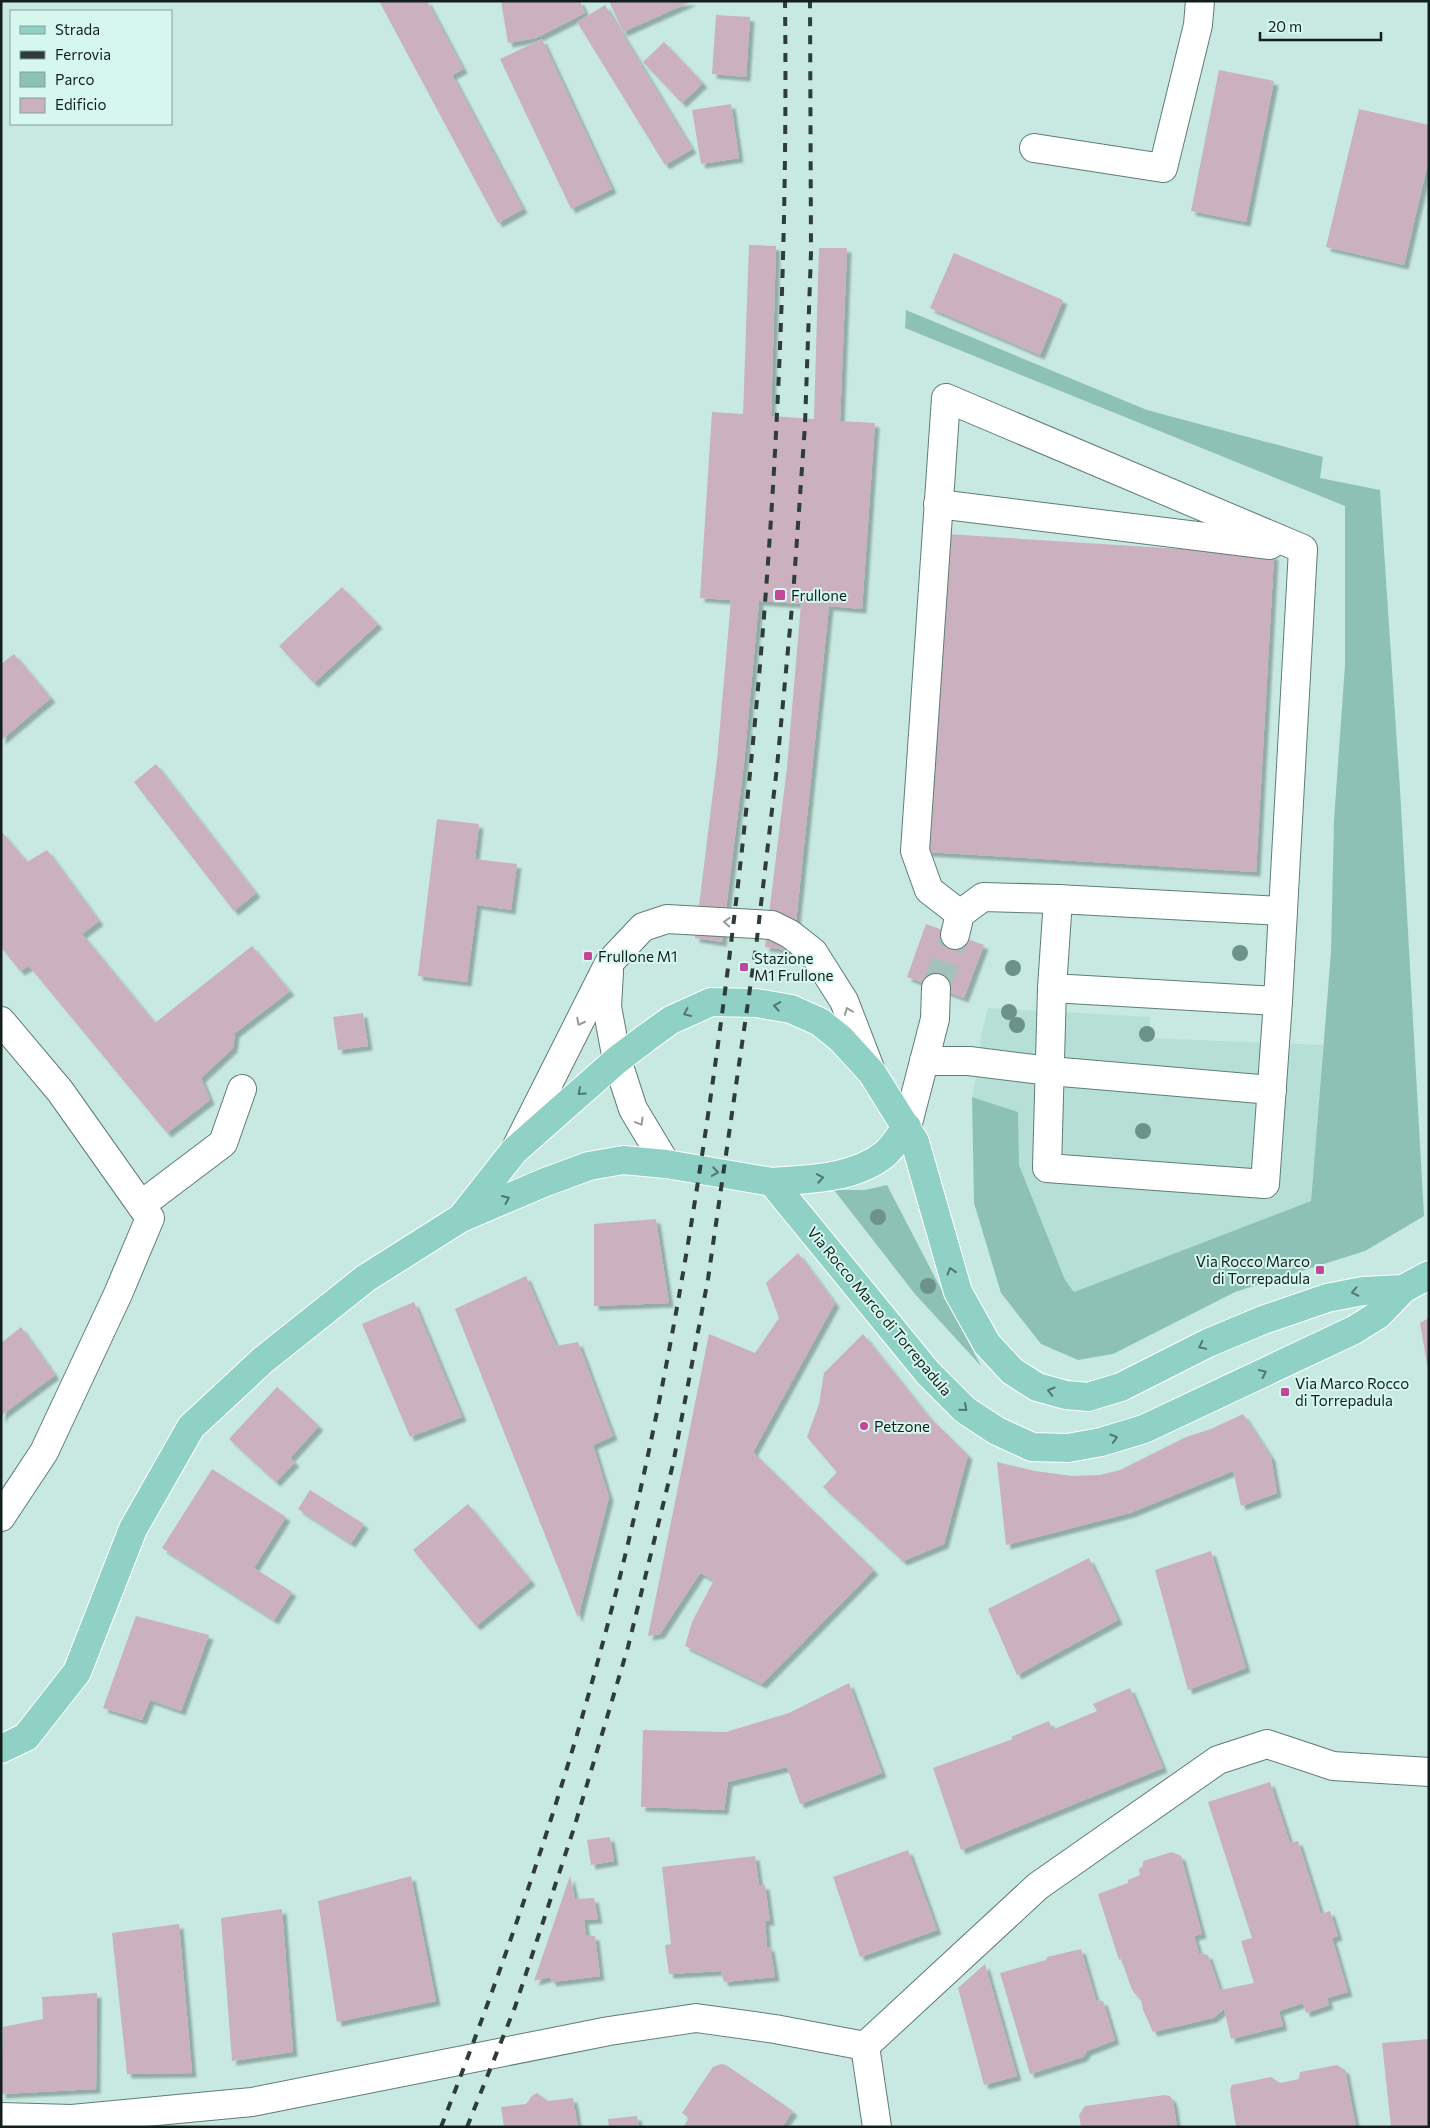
<svg xmlns="http://www.w3.org/2000/svg" width="1430" height="2128" font-family="Commissioner,sans-serif">
<defs>
<filter id="shadow"><feDropShadow dx="4.5" dy="4.5" stdDeviation="1" flood-color="#0004"/></filter>
</defs>
<rect width="100%" height="100%" fill="#c8e9e1"/>
<polygon fill="#b6e0d6" points="988,1008 1150,1017 1149,1038 1323,1045 1311,1201 1074,1292 1065,1280 1019,1165 1018,1112 972,1097 979,1062 981,1036"/>
<g fill="#8ec1b5">
<polygon points="906,310 1147,410 1323,457 1320,478 1380,490 1400,789 1424,1216 1365,1251 1235,1292 1113,1354 1078,1360 1041,1344 1001,1293 974,1203 972,1097 1018,1112 1019,1165 1065,1280 1074,1292 1311,1201 1331,952 1334,820 1345,665 1345,506 905,328"/>
<polygon points="887,1185 981,1366 915,1294 834,1190 865,1190"/>
</g>
<g fill="#cbb0bf" filter="url(#shadow)">
<polygon points="379,1 427,1 463,69 452,75 523,209 498,223"/>
<polygon points="501,1 580,1 585,13 536,38 508,43"/>
<polygon points="609,1 692,1 623,32"/>
<polygon points="605,5 692,149 665,165 577,22"/>
<polygon points="716,15 750,17 746,77 712,74"/>
<polygon points="542,39 612,189 571,209 500,59"/>
<polygon points="664,42 703,83 682,103 643,62"/>
<polygon points="1219,70 1274,81 1246,222 1191,211"/>
<polygon points="731,104 739,158 701,164 692,110"/>
<polygon points="1359,109 1429,125 1429,158 1404,265 1326,247"/>
<polygon points="749,245 776,246 771,416 814,419 819,248 847,248 840,421 875,423 862,609 829,606 793,951 765,947 787,767 801,604 759,601 744,763 722,942 695,938 717,760 731,600 700,598 712,412 743,414"/>
<polygon points="954,253 1063,300 1040,355 930,308"/>
<polygon points="946,534 1274,555 1256,872 927,852"/>
<polygon points="342,587 378,624 314,683 279,646"/>
<polygon points="14,654 51,698 1,740 1,664"/>
<polygon points="156,764 256,893 234,911 134,782"/>
<polygon points="437,819 479,824 475,859 517,864 511,910 477,905 467,982 418,976"/>
<polygon points="1,831 27,862 47,850 99,921 82,934 155,1023 252,946 290,991 235,1033 233,1048 201,1078 210,1100 167,1133 29,966 20,971 1,947"/>
<polygon points="926,924 984,945 964,998 907,977"/>
<polygon points="363,1013 368,1046 338,1050 333,1017"/>
<polygon points="656,1219 669,1303 594,1306 594,1224"/>
<polygon points="798,1253 835,1303 753,1452 874,1570 762,1684 685,1646 692,1622 714,1580 700,1573 660,1634 648,1636 709,1334 755,1353 779,1318 766,1283"/>
<polygon points="526,1276 556,1346 578,1342 613,1436 593,1445 609,1497 578,1618 455,1309"/>
<polygon points="414,1302 462,1417 410,1437 362,1324"/>
<polygon points="1429,1318 1429,1370 1428,1370 1420,1323"/>
<polygon points="21,1327 55,1375 3,1414 1,1420 1,1343"/>
<polygon points="863,1334 929,1417 968,1455 944,1544 903,1561 823,1487 837,1472 807,1437 819,1404 824,1373"/>
<polygon points="277,1387 319,1426 290,1458 295,1462 276,1482 229,1439"/>
<polygon points="1243,1414 1271,1457 1277,1493 1241,1506 1233,1471 1130,1513 1006,1545 997,1462 1035,1471 1072,1476 1100,1475 1120,1470 1186,1437 1211,1429"/>
<polygon points="212,1469 286,1517 254,1568 292,1592 274,1620 162,1548"/>
<polygon points="310,1490 364,1524 351,1543 298,1509"/>
<polygon points="468,1504 531,1581 476,1626 413,1550"/>
<polygon points="1211,1551 1246,1668 1188,1690 1155,1570"/>
<polygon points="1089,1558 1118,1620 1017,1675 988,1609"/>
<polygon points="136,1616 209,1635 181,1711 150,1700 142,1720 103,1708"/>
<polygon points="849,1683 882,1773 800,1804 787,1767 728,1782 724,1810 641,1807 643,1730 726,1732 789,1713"/>
<polygon points="1130,1688 1163,1768 961,1850 933,1768 1013,1739 1011,1737 1049,1721 1052,1730 1097,1711 1093,1704"/>
<polygon points="1270,1782 1290,1843 1298,1841 1321,1914 1330,1911 1338,1936 1332,1938 1348,1992 1327,1998 1329,2005 1306,2013 1303,2003 1279,2011 1283,2026 1231,2039 1224,2009 1213,2018 1153,2032 1143,2010 1141,2000 1132,1990 1121,1959 1119,1960 1098,1894 1128,1883 1128,1880 1140,1875 1139,1869 1143,1866 1143,1861 1172,1852 1181,1856 1202,1934 1194,1936 1199,1953 1208,1955 1220,1990 1254,1983 1241,1941 1252,1938 1208,1802"/>
<polygon points="610,1837 614,1861 591,1865 587,1840"/>
<polygon points="908,1850 937,1930 860,1957 833,1877"/>
<polygon points="755,1856 759,1885 765,1885 770,1921 765,1921 767,1947 770,1947 775,1977 724,1982 721,1971 669,1974 665,1945 671,1944 662,1867"/>
<polygon points="411,1876 436,2001 337,2022 318,1901"/>
<polygon points="570,1876 575,1899 594,1898 598,1919 584,1920 586,1935 595,1936 600,1976 552,1982 550,1977 534,1981"/>
<polygon points="282,1909 293,2052 232,2061 221,1918"/>
<polygon points="179,1924 192,2073 127,2074 112,1933"/>
<polygon points="1081,1949 1096,2000 1103,2001 1115,2040 1087,2051 1083,2057 1030,2074 1000,1973 1046,1960 1047,1957"/>
<polygon points="985,1964 1017,2076 984,2085 958,1988"/>
<polygon points="97,1993 96,2089 1,2094 3,2027 43,2019 42,1997"/>
<polygon points="1429,2039 1429,2127 1391,2127 1382,2043"/>
<polygon points="721,2064 726,2065 793,2111 782,2127 683,2127 689,2118 682,2113 713,2067"/>
<polygon points="1337,2065 1345,2070 1356,2127 1236,2127 1230,2090 1232,2085 1271,2077 1280,2083 1299,2079 1300,2072"/>
<polygon points="537,2093 548,2101 573,2098 578,2127 504,2127 501,2107 526,2104 532,2096"/>
<polygon points="1165,2095 1170,2096 1173,2101 1177,2127 1081,2127 1079,2115 1085,2106"/>
<polygon points="637,2116 639,2127 609,2127 608,2119"/>
</g>
<g fill="none" stroke-linecap="round" stroke-linejoin="round">
<polyline stroke="#a4c1ba" stroke-width="28" stroke-dasharray="28 14" stroke-linecap="butt" points="936,988 955,935"/>
<defs>
<g id="minor">
<polyline points="1034,148 1163,168 1198,25 1200,1"/>
<polyline points="938,504 1270,545"/>
<polyline points="960,914 929,890 915,851 946,398 1303,549 1278,1001 1052,988 1058,899"/>
<polyline points="955,935 960,914 983,897 1058,899 1283,911"/>
<polyline points="609,972 607,1007 617,1060 633,1109 666,1164"/>
<polyline points="1052,988 1047,1168 1265,1184 1278,1001"/>
<polyline points="1,1021 60,1091 150,1218 118,1294 44,1452 1,1517"/>
<polyline points="924,1061 969,1061 1050,1071 1272,1090"/>
<polyline points="907,1127 935,1019 936,988"/>
<polyline points="515,1150 609,963 643,927 667,919 772,925 790,934 813,952 844,1001 871,1071"/>
<polyline points="141,1205 223,1143 242,1089"/>
<polyline points="865,2046 1038,1886 1218,1760 1267,1744 1333,1766 1429,1772"/>
<polyline points="865,2046 877,2127"/>
<polyline points="1,2117 72,2119 252,2102 609,2031 696,2018 775,2029 865,2046"/>
</g>
<g id="major">
<path d="M 772,1182 C 809,1179 854,1179 885,1154 C 893,1147 900,1135 907,1127"/>
<polyline points="462,1217 514,1151 617,1060 646,1038 671,1020 711,1002 756,1003 791,1009 820,1022 841,1039 872,1073 915,1142 958,1292 987,1344 1012,1371 1037,1387 1066,1395 1088,1397 1121,1387 1208,1343 1263,1320 1327,1298 1363,1291 1403,1289"/>
<polyline points="1,1749 26,1737 77,1672 133,1529 191,1427 263,1360 366,1278 461,1218 543,1183 589,1166 623,1160 666,1164 772,1182 928,1373 965,1410 997,1431 1032,1447 1068,1448 1101,1442 1144,1429 1354,1330 1378,1315 1403,1289 1429,1275"/>
</g>
</defs>
<use href="#minor" stroke="#5f7d75" stroke-width="30"/>
<use href="#major" stroke="#fff" stroke-width="30"/>
<use href="#minor" stroke="#fff" stroke-width="28"/>
<use href="#major" stroke="#8fd1c4" stroke-width="28"/>
<g stroke="#2e3d39" stroke-width="4" stroke-dasharray="9 9" stroke-linecap="butt">
<path d="M 441,2127 C 503,1968 559,1807 603,1642 C 658,1438 693,1231 721,1022 C 766,683 789,343 785,1"/>
<polyline points="467,2127 515,2007 574,1828 628,1647 673,1464 708,1279 756,947 777,767 793,596 805,425 811,252 810,1"/>
</g>
</g>
<g fill="#6c928a">
<circle cx="1240" cy="953" r="8"/>
<circle cx="1013" cy="968" r="8"/>
<circle cx="1009" cy="1012" r="8"/>
<circle cx="1017" cy="1025" r="8"/>
<circle cx="1147" cy="1034" r="8"/>
<circle cx="1143" cy="1131" r="8"/>
<circle cx="878" cy="1217" r="8"/>
<circle cx="928" cy="1286" r="8"/>
</g>
<defs><path id="oneway-chevron" d="M-2-3.5L2.5 0L-2 3.5" fill="none" stroke-width="1.6" stroke-linecap="round" stroke-linejoin="round" transform="scale(1.25)"/></defs>
<g stroke="#959a99">
<use href="#oneway-chevron" transform="translate(727 922) rotate(-177)"/>
<use href="#oneway-chevron" transform="translate(848 1011) rotate(-111)"/>
<use href="#oneway-chevron" transform="translate(580 1022) rotate(117)"/>
<use href="#oneway-chevron" transform="translate(640 1122) rotate(59)"/>
</g>
<g stroke="#517870">
<use href="#oneway-chevron" transform="translate(777 1006) rotate(-171)"/>
<use href="#oneway-chevron" transform="translate(687 1013) rotate(155)"/>
<use href="#oneway-chevron" transform="translate(581 1092) rotate(138)"/>
<use href="#oneway-chevron" transform="translate(715 1172) rotate(9)"/>
<use href="#oneway-chevron" transform="translate(820 1178) rotate(-10)"/>
<use href="#oneway-chevron" transform="translate(506 1199) rotate(-24)"/>
<use href="#oneway-chevron" transform="translate(951 1271) rotate(-107)"/>
<use href="#oneway-chevron" transform="translate(1355 1292) rotate(168)"/>
<use href="#oneway-chevron" transform="translate(1202 1346) rotate(154)"/>
<use href="#oneway-chevron" transform="translate(1263 1373) rotate(-25)"/>
<use href="#oneway-chevron" transform="translate(1051 1391) rotate(-164)"/>
<use href="#oneway-chevron" transform="translate(964 1408) rotate(41)"/>
<use href="#oneway-chevron" transform="translate(1114 1438) rotate(-17)"/>
</g>
<g fill="#c24797" stroke="#d5f7ee" stroke-width="2">
<rect x="774" y="589" width="12" height="12" rx="2.5"/>
<rect x="583" y="951" width="10" height="10" rx="2.5"/>
<rect x="739" y="962" width="10" height="10" rx="2.5"/>
<rect x="1315" y="1265" width="10" height="10" rx="2.5"/>
<rect x="1280" y="1387" width="10" height="10" rx="2.5"/>
<circle cx="864" cy="1426" r="5"/>
</g>
<g text-anchor="middle" dominant-baseline="central" stroke-width="4" stroke-linejoin="round" paint-order="stroke">
<g font-size="15" fill="#131f1c" stroke="#d5f7ee" text-anchor="start">
<text x="791" y="595">Frullone</text>
<text x="598" y="956">Frullone M1</text>
<text x="754" y="958">Stazione<tspan x="754" dy="17">M1 Frullone</tspan></text>
<text x="1310" y="1261" text-anchor="end">Via Rocco Marco<tspan x="1310" dy="17">di Torrepadula</tspan></text>
<text x="1295" y="1383">Via Marco Rocco<tspan x="1295" dy="17">di Torrepadula</tspan></text>
<text x="874" y="1426">Petzone</text>
</g>
<g font-size="15" fill="#131f1c" stroke="#d5f7ee">
<text transform="translate(880 1311) rotate(50)">Via Rocco Marco di Torrepadula</text>
</g>
</g>
<rect width="1430" height="2128" fill="none" stroke="#131f1c" stroke-width="5"/>
<rect x="10" y="10" width="162" height="115" fill="#d5f7ee" stroke="#87a19a"/>
<rect x="20" y="26" width="25" height="8" fill="#8fd1c4" stroke="#87a19a"/>
<text x="55" y="35" font-size="15" fill="#131f1c">Strada</text>
<rect x="20" y="51" width="25" height="8" fill="#2e3d39" stroke="#87a19a"/>
<text x="55" y="60" font-size="15" fill="#131f1c">Ferrovia</text>
<rect x="20" y="72" width="25" height="15" fill="#8ec1b5" stroke="#87a19a"/>
<text x="55" y="85" font-size="15" fill="#131f1c">Parco</text>
<rect x="20" y="98" width="25" height="15" fill="#cbb0bf" stroke="#87a19a"/>
<text x="55" y="110" font-size="15" fill="#131f1c">Edificio</text>
<path d="M1260 32v8h121v-8" fill="none" stroke="#131f1c" stroke-width="2.5"/>
<text x="1268" y="32" font-size="15" fill="#131f1c" stroke="#d5f7ee" stroke-width="4" paint-order="stroke">20 m</text>
</svg>
